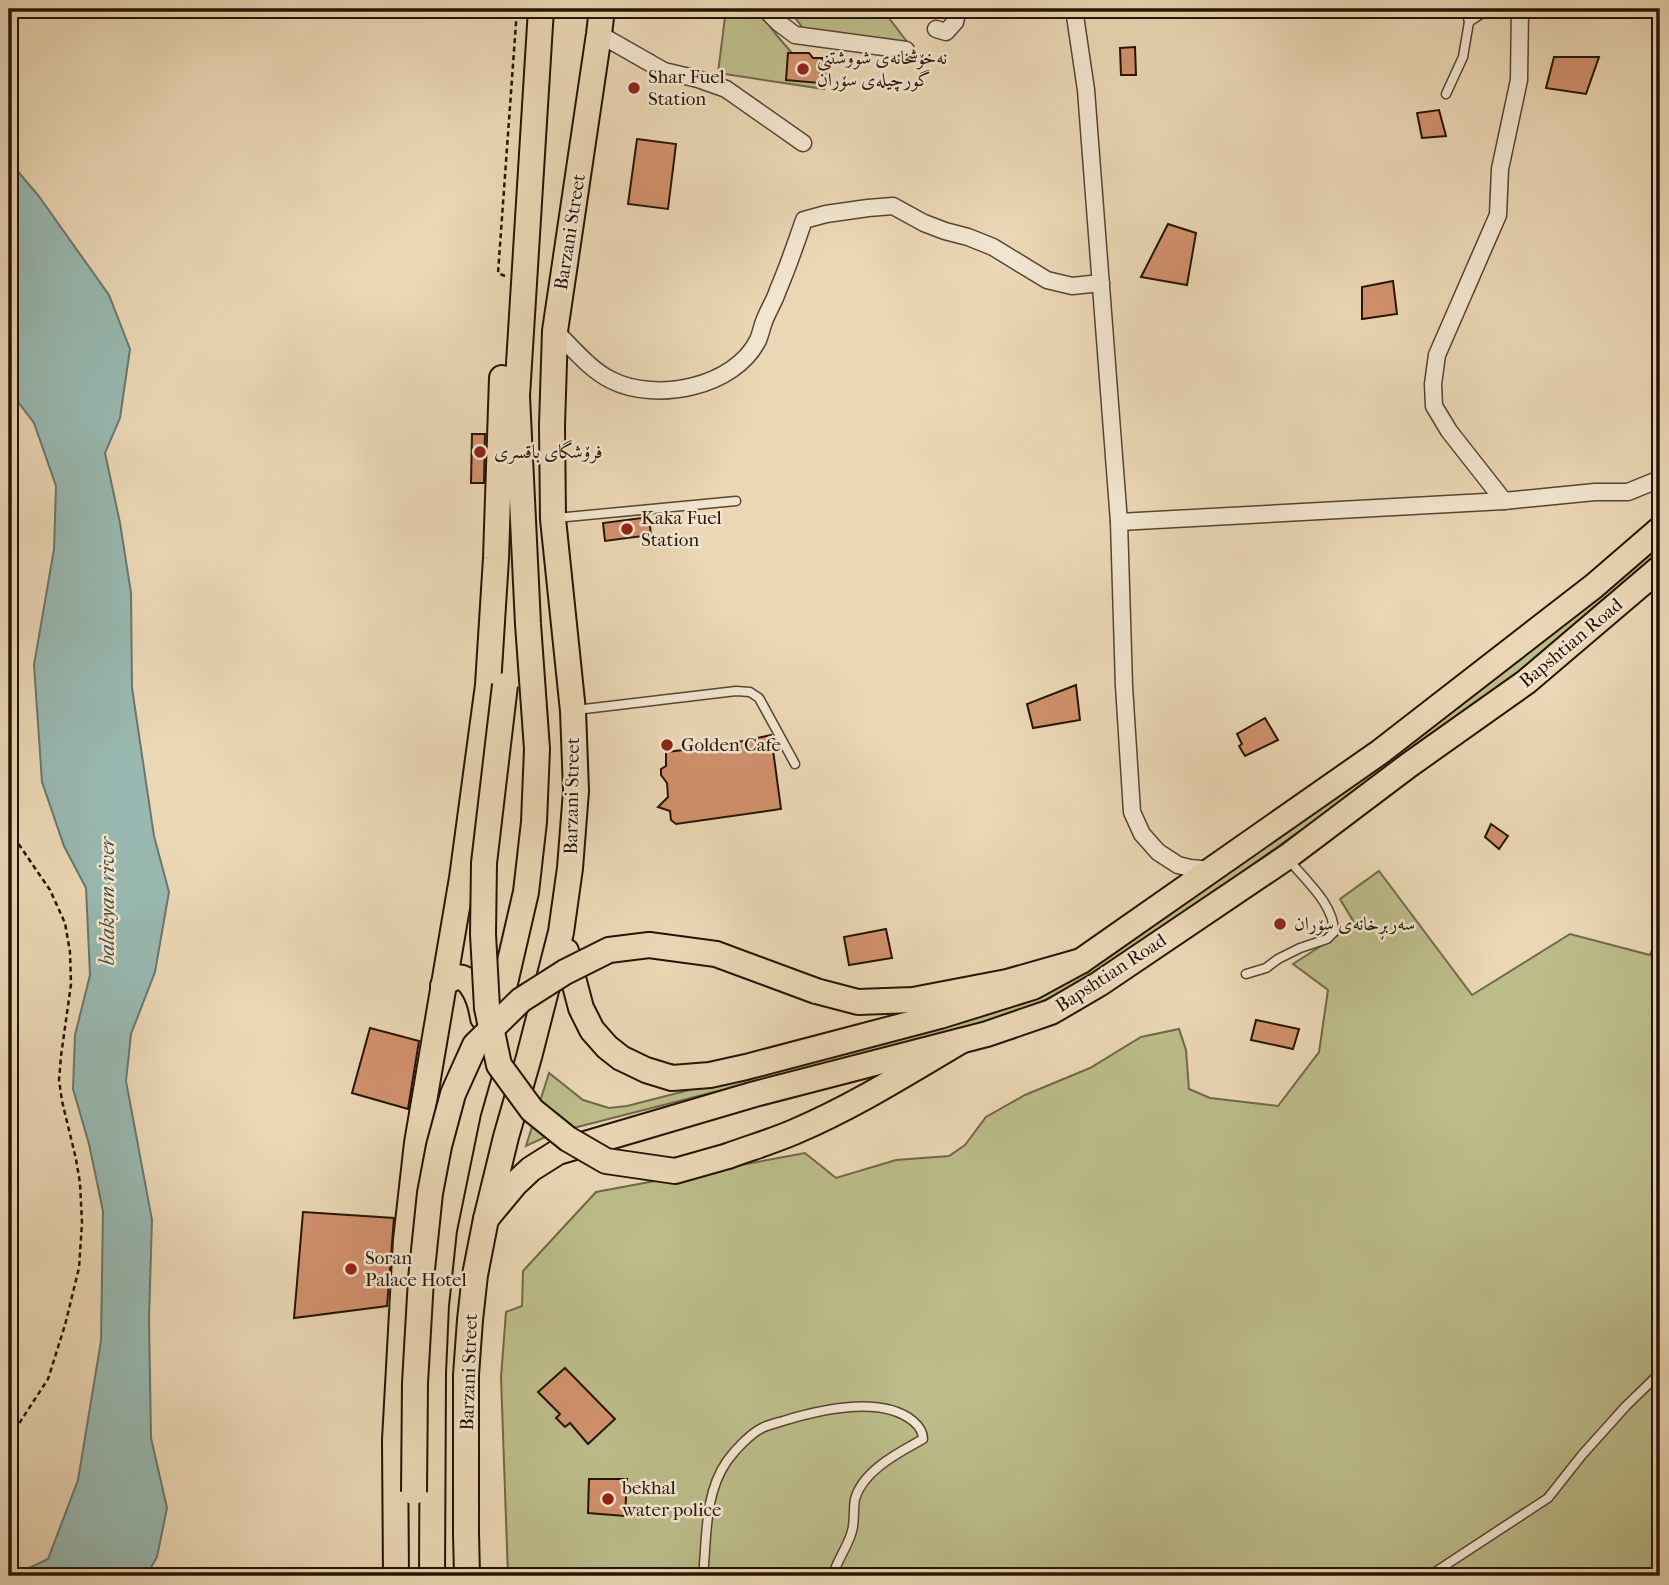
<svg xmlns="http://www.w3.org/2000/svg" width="1669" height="1585" font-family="'IM FELL French Canon',Amiri,serif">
<rect width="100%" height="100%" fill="#ebd7b5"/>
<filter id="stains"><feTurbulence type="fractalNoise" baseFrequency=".00286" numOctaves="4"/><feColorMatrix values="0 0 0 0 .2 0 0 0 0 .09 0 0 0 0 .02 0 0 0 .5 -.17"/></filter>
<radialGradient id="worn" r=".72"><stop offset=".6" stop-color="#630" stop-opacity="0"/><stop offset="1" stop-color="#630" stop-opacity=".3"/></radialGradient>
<g fill="#bcbd8a" stroke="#706848" stroke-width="2">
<polygon points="726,9 755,9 763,17 778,37 807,70 826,71 824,89 718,73"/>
<polygon points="789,9 882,9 908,43 807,34"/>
<polygon points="1660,539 1660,554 1566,636 1346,802 1294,835 1224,885 1091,974 1058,994 1031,1007 987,1022 554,1133 526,1146 549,1073 583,1100 609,1108 627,1106 973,1017 1380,763 1477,693 1592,603"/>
<polygon points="1379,871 1472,995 1570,934 1650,955 1660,930 1660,1576 508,1576 501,1377 506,1312 522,1306 523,1271 596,1192 805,1153 836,1178 896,1160 949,1156 965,1145 986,1117 1025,1095 1090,1068 1141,1037 1179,1029 1186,1050 1189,1089 1210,1098 1278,1106 1319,1052 1328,990 1293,964 1355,924 1340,899"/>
</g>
<polygon fill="#98b9b1" stroke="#6a776c" stroke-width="2" points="9,161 38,195 109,295 130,349 120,418 105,453 120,523 131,593 132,688 154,836 169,892 155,972 131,1034 126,1081 152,1220 149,1318 151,1438 167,1508 157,1557 146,1576 12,1576 48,1559 78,1480 101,1341 103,1211 89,1144 73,1089 75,1035 90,975 86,888 64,846 42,782 34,665 54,549 56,486 34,423 9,390"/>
<g fill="#d1916d" stroke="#251405" stroke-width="2">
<polygon points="1135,47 1136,75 1121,75 1120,48"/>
<polygon points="788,53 809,53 813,58 822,58 819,83 786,80"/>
<polygon points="1554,57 1599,57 1586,94 1546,88"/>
<polygon points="1439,110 1446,136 1422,138 1417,113"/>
<polygon points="637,139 676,144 668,209 628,204"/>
<polygon points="1168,224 1196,233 1187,285 1141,277"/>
<polygon points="1393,281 1397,314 1362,319 1362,287"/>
<polygon points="472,434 485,434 484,483 471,483"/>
<polygon points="649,517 651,535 605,541 603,523"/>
<polygon points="1076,685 1080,720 1033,728 1027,704"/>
<polygon points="1265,718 1278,740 1245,756 1239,746 1242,744 1237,734"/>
<polygon points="771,735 781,809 676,824 671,820 670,811 658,807 668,797 667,783 661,775 661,769 666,766 666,752 710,747 710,748"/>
<polygon points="1491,824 1508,836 1499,849 1485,837"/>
<polygon points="886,929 892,958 849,965 844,937"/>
<polygon points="1256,1020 1299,1029 1293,1049 1251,1040"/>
<polygon points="370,1028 419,1041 408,1109 352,1093"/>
<polygon points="303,1212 394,1218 387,1306 294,1318"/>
<polygon points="565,1368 615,1419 588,1444 570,1423 565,1427 556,1418 560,1414 538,1392"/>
<polygon points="589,1479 627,1479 625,1516 588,1513"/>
</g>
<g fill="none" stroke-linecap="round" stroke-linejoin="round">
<defs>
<g id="service">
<polyline points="1466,9 1469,22 1489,9"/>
<polyline points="1446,94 1463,57 1469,22"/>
<polyline points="556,518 736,501"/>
<polyline points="576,710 736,691 750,692 759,698 795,764"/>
<path d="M 1246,974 L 1266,968 L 1278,959 L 1300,948 L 1327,939 L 1334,932 C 1334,904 1305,880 1288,859"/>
<path d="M 703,1576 C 707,1538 704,1494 727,1461 C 735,1450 750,1434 762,1428 C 768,1425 776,1423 783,1421 C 819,1410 881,1395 913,1421 C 919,1426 923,1431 923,1439 C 900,1452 863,1470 855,1499 C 853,1509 855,1521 852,1531 C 848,1547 836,1561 833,1576"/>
<polyline points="1429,1576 1548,1498 1582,1455 1626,1406 1660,1373"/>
</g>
<g id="minor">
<polyline points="765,9 779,23 795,35 906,50"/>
<polyline points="1074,9 1086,90 1119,522 1124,686 1132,812 1142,834 1158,852 1178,865 1190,868 1211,870"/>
<polyline points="936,29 946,32 955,22 958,9"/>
<polyline points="599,34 664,71 698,79 726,89 803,143"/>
<path d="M 555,331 C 572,347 589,369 611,380 C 656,403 735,387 758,340 C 761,333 762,326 765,319 C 769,309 775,300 778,290 C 788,267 796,243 804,220 L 826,214 L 868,208 L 893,206 L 924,223 L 945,231 L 968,237 L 993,247 L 1047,280 L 1072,286 L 1101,283"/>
<polyline points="1504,501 1449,431 1434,406 1433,384 1437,355 1498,215 1500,169 1519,80 1520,9"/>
<polyline points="1119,522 1504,501 1595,492 1628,492 1660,479"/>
</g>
<g id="primary">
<polyline points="566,951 581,1008 592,1030 607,1047 621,1058 646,1070 672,1078 710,1075 746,1067 940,1016 1033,987 1081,961 1380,752 1594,586 1660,529"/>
<polyline points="486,1219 515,1184 531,1169 558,1152 755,1094 987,1034 1051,1012 1099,984 1287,857 1409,765 1526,682 1660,568"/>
</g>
<g id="trunk">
<path d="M 443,986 C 467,960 480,998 483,1018"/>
<polyline points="816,991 858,1002 913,1000 1007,982 1081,961"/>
<path d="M 728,1156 C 750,1148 773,1141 794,1132 C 853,1107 907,1073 961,1041"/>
<polyline points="396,1576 395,1440 406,1240 417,1143 462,878 488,685 496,558 502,378"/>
<polyline points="432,1576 433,1373 436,1305 444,1230 468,1113 505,983 526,892 534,822 537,749 528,624 517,396 541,9"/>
<polyline points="467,1576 466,1533 466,1375 470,1320 475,1275 486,1219 506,1137 529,1057 561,932 570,868 576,791 573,711 553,519 552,425 555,331 599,34 602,9"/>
</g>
</defs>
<use href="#service" stroke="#564531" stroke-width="11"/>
<use href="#minor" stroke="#564531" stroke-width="19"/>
<use href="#primary" stroke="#251405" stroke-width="28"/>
<use href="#trunk" stroke="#251405" stroke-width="28"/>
<g stroke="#251405" stroke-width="2.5" stroke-dasharray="5 3.5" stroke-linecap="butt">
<polyline points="505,276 498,273 517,9"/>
<polyline points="9,830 50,890 65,923 70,952 71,984 61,1056 59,1080 62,1101 76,1159 80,1183 82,1223 79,1268 65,1325 48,1379 9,1439"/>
</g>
<use href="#service" stroke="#f2e5cf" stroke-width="8"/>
<use href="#minor" stroke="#f2e5cf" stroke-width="16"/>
<use href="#primary" stroke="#ebd7b5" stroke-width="24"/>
<use href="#trunk" stroke="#ebd7b5" stroke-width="24"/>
<defs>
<g id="trunk-bridge">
<polyline points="505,685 484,863 483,934 487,1008 499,1065 532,1110 568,1139 606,1161 675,1171 728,1156"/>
<polyline points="414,1492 415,1383 421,1279 430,1193 439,1146 453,1094 475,1045 521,1000 565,972 609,950 649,945 716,954 816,991"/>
</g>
</defs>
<use href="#trunk-bridge" stroke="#251405" stroke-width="28" stroke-linecap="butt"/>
<use href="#trunk-bridge" stroke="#ebd7b5" stroke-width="24"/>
</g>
<g fill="#8f2418" stroke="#f2e5cf" stroke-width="2.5">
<circle cx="803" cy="69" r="7"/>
<circle cx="634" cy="88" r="7"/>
<circle cx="480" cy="452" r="7"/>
<circle cx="627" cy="529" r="7"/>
<circle cx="667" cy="745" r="7"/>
<circle cx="1280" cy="924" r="7"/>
<circle cx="351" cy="1269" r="7"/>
<circle cx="608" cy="1499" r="7"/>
</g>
<g text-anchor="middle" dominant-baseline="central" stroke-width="5" stroke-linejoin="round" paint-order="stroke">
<g font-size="19" fill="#251405" stroke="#f2e5cf" text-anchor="start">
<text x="817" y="58">نەخۆشخانەی شووشتنی<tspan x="817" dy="22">گورچیلەی سۆران</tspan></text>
<text x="648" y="77">Shar Fuel<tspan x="648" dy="22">Station</tspan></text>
<text x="494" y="452">فرۆشگای باقسری</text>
<text x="641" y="518">Kaka Fuel<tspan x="641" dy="22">Station</tspan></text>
<text x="681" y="745">Golden Cafe</text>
<text x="1294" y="924">سەربڕخانەی سۆران</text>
<text x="365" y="1258">Soran<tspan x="365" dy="22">Palace Hotel</tspan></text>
<text x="622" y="1488">bekhal<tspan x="622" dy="22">water police</tspan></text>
</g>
<g font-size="19" fill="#251405" stroke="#f2e5cf">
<text transform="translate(570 232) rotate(-81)">Barzani Street</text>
<text transform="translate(1571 643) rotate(-40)">Bapshtian Road</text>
<text transform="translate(572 796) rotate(-89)">Barzani Street</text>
<text transform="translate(1111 973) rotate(-33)">Bapshtian Road</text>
<text transform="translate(469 1372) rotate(-88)">Barzani Street</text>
</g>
<g font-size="21" font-style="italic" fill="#4d4e41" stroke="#f2e5cf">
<text transform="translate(107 901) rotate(-90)">balakyan river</text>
</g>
</g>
<rect width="1669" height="1585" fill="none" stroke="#ebd7b5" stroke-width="35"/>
<rect x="10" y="10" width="1648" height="1564" fill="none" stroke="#251405" stroke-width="3.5"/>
<rect x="18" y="18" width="1634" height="1550" fill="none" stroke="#251405" stroke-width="2"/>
<rect width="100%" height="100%" filter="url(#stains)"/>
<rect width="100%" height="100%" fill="url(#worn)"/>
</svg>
